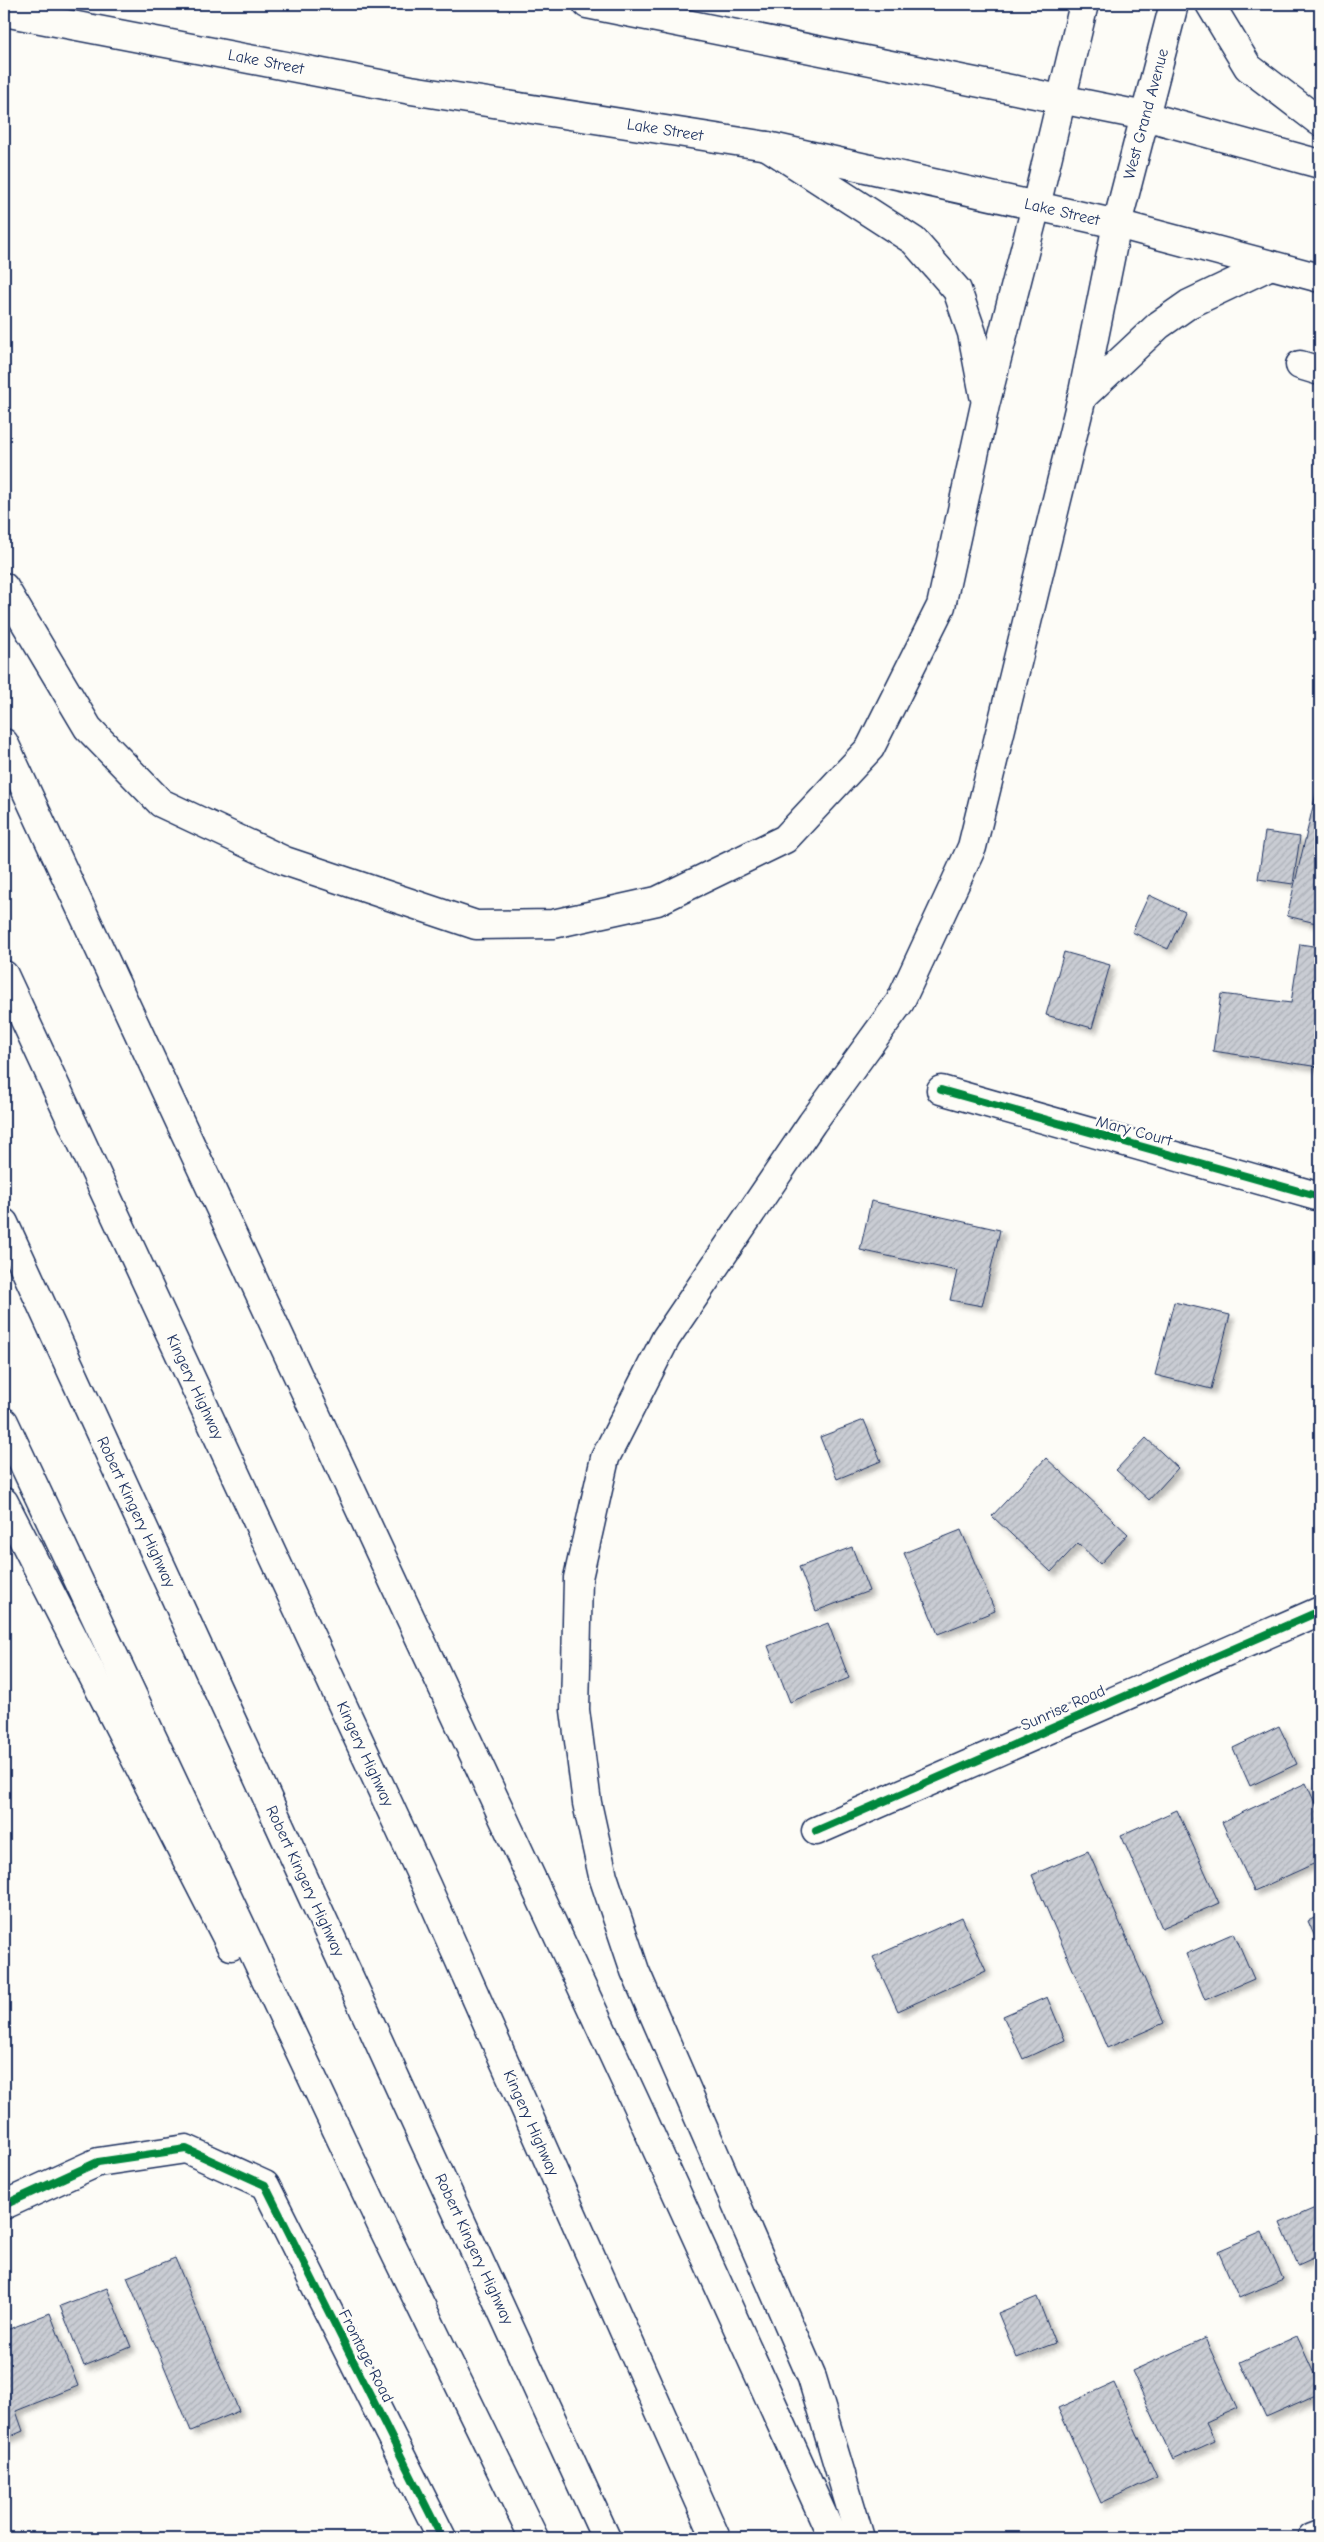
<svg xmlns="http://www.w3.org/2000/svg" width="1324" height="2542" font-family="'Comic Neue',sans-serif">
<defs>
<pattern id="building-hatch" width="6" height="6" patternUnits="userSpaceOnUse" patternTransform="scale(1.25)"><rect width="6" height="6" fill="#c9ccd3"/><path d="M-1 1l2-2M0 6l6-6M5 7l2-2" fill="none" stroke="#acb0b8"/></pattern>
<filter id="shadow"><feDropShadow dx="4.5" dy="4.5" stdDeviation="2.5" flood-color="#0004"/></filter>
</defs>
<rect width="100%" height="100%" fill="#fdfcf7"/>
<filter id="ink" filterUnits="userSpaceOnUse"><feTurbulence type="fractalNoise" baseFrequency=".02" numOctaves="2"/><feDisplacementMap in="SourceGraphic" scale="10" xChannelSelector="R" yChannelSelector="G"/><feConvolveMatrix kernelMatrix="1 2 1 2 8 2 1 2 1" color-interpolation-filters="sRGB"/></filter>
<g filter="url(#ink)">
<g fill="url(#building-hatch)" stroke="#1b2f5e" filter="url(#shadow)">
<polygon points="1319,781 1320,781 1320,924 1287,916"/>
<polygon points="1265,832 1300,837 1293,884 1258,879"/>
<polygon points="1149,895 1185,912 1168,949 1132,932"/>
<polygon points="1300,944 1320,947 1319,1067 1213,1051 1221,994 1291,1003"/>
<polygon points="1064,952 1110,965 1092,1028 1046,1015"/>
<polygon points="871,1201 1000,1230 982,1306 950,1300 957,1271 860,1250"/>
<polygon points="1174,1302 1230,1315 1211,1389 1155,1375"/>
<polygon points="864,1420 881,1461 837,1479 820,1437"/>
<polygon points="1146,1438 1178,1468 1149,1500 1116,1470"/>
<polygon points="1046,1458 1128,1534 1100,1564 1078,1543 1051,1572 992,1516"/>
<polygon points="961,1530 995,1611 938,1634 904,1553"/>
<polygon points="852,1547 869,1591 816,1611 799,1567"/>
<polygon points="828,1623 849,1678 790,1702 768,1646"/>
<polygon points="1279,1726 1297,1764 1250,1786 1233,1748"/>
<polygon points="1306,1783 1320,1814 1320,1861 1254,1891 1222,1822"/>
<polygon points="1177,1810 1219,1903 1162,1928 1121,1835"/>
<polygon points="1088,1851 1164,2023 1107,2048 1032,1875"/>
<polygon points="1320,1915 1320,1949 1308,1921"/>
<polygon points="962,1917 986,1971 898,2011 873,1957"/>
<polygon points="1234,1933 1254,1979 1205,2000 1186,1954"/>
<polygon points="1047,1997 1065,2040 1023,2059 1003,2016"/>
<polygon points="1320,2206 1320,2255 1298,2265 1280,2223"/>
<polygon points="1262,2232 1283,2279 1239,2298 1218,2251"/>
<polygon points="175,2258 239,2411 191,2431 127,2277"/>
<polygon points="107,2288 131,2347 84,2366 60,2306"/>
<polygon points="1037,2297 1055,2343 1017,2358 998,2313"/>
<polygon points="50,2313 78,2386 16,2411 23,2431 4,2439 4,2331"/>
<polygon points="1297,2336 1320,2387 1320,2393 1266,2417 1240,2362"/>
<polygon points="1205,2338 1237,2408 1206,2422 1215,2441 1173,2460 1132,2371"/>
<polygon points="1114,2383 1157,2477 1101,2503 1058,2408"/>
</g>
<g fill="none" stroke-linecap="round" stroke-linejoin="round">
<defs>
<g id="minor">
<polyline points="1300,365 1320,371"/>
<polyline points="941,1090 1320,1197"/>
<polyline points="816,1831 1320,1611"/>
<polyline points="4,2205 98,2162 186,2149 265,2185 442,2538"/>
<polyline points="1312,2538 1320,2535"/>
</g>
<g id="secondary">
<polyline points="1036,206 1084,4"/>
<polyline points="1117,224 1174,4"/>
</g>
<g id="primary">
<polyline points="587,4 1145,116 1320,164"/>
<polyline points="1210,4 1248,67 1320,122"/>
<polyline points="4,12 411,90 767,146 1117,224 1320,278"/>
</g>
<g id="trunk">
<polyline points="767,146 914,241 957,290 972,333 984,395"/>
<polyline points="1082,397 1159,325 1189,304 1271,265"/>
<polyline points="4,587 88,728 161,803 285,861 476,925 553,924 657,901 785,839 870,748 941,606 985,405 1036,206"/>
<polyline points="4,743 639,2110 833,2538"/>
<polyline points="4,975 426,1885 716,2538"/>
<polyline points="4,1223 606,2538"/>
<polyline points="4,1422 382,2226 534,2538"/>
<polyline points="4,1502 231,1946"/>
<polyline points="860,2538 812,2378 635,1971 603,1876 587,1803 575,1710 578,1578 605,1458 666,1338 812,1123 900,1002 972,847 1082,397 1117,224"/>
</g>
</defs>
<use href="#minor" stroke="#1b2f5e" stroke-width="31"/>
<use href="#secondary" stroke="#1b2f5e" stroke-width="31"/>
<use href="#primary" stroke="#1b2f5e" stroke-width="31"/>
<use href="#trunk" stroke="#1b2f5e" stroke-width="31"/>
<use href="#minor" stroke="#fdfcf7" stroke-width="28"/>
<use href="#secondary" stroke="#fdfcf7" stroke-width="28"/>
<use href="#primary" stroke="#fdfcf7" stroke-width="28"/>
<use href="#trunk" stroke="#fdfcf7" stroke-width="28"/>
<defs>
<g id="cycleway">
<polyline points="941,1090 1320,1197"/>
<polyline points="816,1831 1320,1611"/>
<polyline points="4,2205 98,2162 186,2149 265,2185 442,2538"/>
</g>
</defs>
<use href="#cycleway" stroke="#fdfcf7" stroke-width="11"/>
<use href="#cycleway" stroke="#00873e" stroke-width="8"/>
</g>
</g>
<g text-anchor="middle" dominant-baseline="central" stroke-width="5" stroke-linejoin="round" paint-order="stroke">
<g font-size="16" fill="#1b2f5e" stroke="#fdfcf7">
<text transform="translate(266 62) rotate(11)">Lake Street</text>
<text transform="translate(1146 114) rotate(-75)">West Grand Avenue</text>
<text transform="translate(665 130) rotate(9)">Lake Street</text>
<text transform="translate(1062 212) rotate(13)">Lake Street</text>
<text transform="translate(1134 1131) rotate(15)">Mary Court</text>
<text transform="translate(195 1387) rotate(65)">Kingery Highway</text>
<text transform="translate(136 1512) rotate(65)">Robert Kingery Highway</text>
<text transform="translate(1063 1708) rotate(-24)">Sunrise Road</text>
<text transform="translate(365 1754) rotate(65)">Kingery Highway</text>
<text transform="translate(305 1881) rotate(65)">Robert Kingery Highway</text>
<text transform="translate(531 2123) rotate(66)">Kingery Highway</text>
<text transform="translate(474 2249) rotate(65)">Robert Kingery Highway</text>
<text transform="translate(366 2356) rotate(63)">Frontage Road</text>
</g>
</g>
<rect width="1324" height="2542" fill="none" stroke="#fdfcf7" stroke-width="20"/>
<rect x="10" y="10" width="1304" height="2522" fill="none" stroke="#1b2f5e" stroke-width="2" filter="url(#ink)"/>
</svg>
